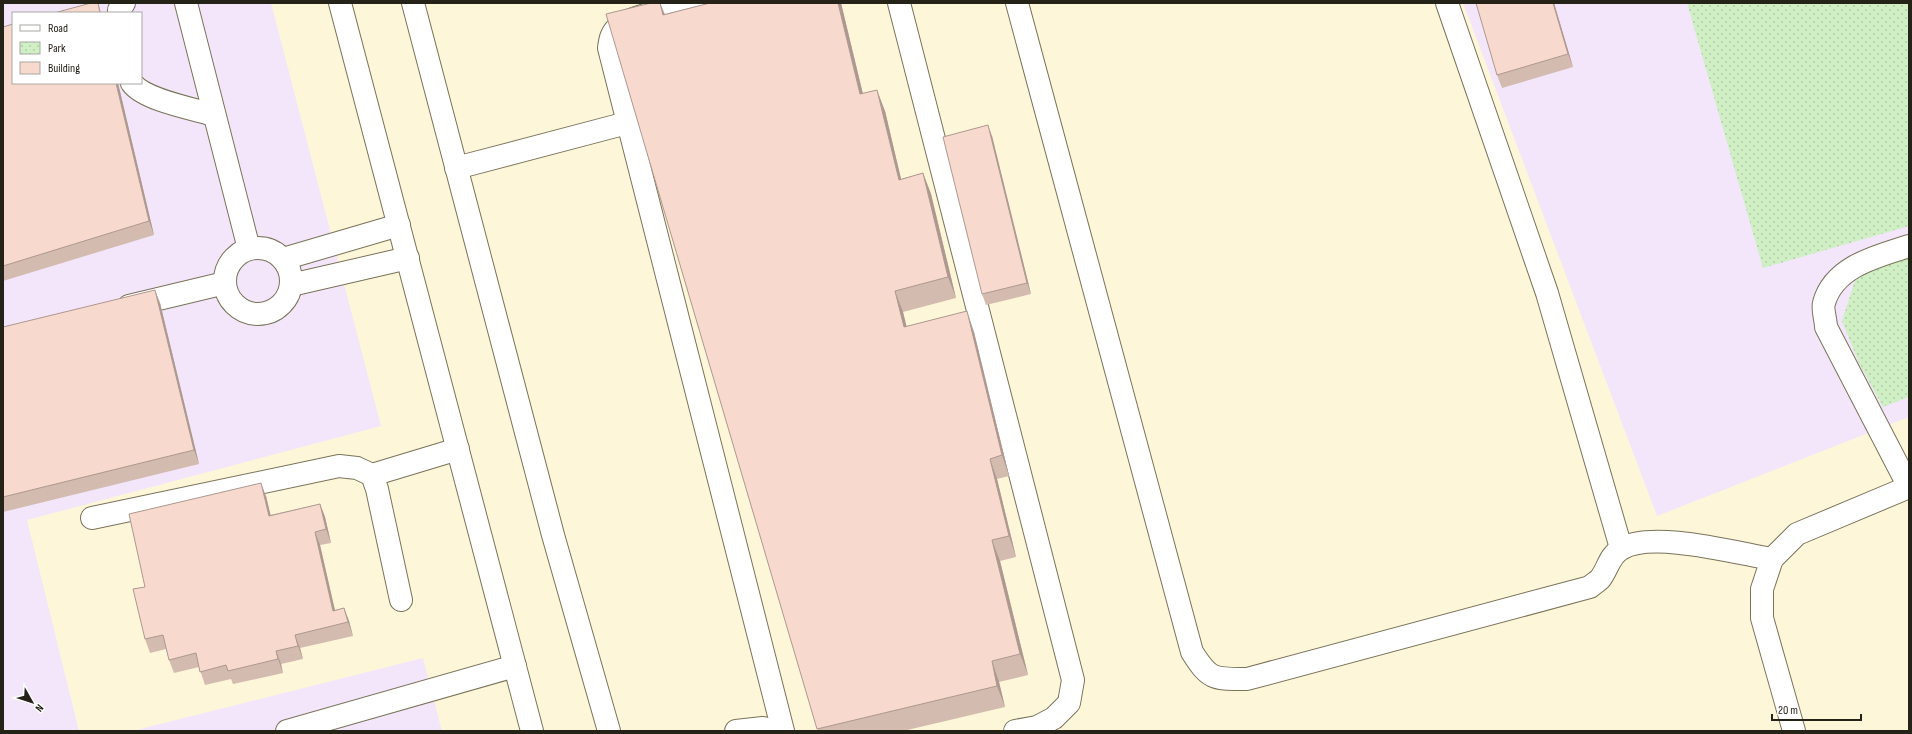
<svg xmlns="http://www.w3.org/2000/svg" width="1912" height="734" font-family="'Sofia Sans Condensed',sans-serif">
<defs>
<pattern id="park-dots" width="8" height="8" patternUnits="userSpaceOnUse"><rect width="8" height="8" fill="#d0efc5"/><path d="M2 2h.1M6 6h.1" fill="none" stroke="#b2cda8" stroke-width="1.8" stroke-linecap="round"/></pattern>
</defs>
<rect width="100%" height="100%" fill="#fef6d9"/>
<g fill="#f3e6fb" fill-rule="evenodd">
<path d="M 3,3 L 271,3 L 381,426 L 27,520 L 79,731 L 3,731 ZM 13,13 L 141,13 L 141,83 L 13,83 Z"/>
<polygon points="1463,3 1909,3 1909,417 1657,516"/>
<polygon points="423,658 442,731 132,731"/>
</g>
<g fill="url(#park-dots)">
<polygon points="1687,3 1909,3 1909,226 1763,268"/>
<polygon points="1909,254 1909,397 1883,407 1859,363 1842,321 1858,271"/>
</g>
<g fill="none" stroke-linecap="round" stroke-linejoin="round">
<defs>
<g id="minor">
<polyline points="186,3 249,249"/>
<polyline points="340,3 532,731"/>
<polyline points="413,3 553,535 609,731"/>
<path d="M 697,3 C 679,7 628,16 617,28 C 611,34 610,40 609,48 L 783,731"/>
<polyline points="899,3 1073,680 1069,703 1054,718 1037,727 1015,731"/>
<path d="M 1017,3 L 1192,652 C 1210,681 1215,679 1247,679 L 1590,587 C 1593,584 1597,582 1600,579 C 1608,569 1609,556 1621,549 C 1651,530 1736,553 1772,559"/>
<polyline points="1447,3 1547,293 1621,548"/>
<polyline points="119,13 119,10 124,3"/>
<path d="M 132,83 C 144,100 194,109 214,115"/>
<polyline points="456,168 627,123"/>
<circle cx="258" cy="281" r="33"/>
<polyline points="283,259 399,225"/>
<polyline points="291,285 408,258"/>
<polyline points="129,306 225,283"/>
<polyline points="372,475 458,449"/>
<path d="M 1909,487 L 1826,327 C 1826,320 1822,309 1824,303 C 1834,266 1878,256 1909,246"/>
<polyline points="92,518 339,466 357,468 372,475 377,489 401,600"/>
<polyline points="287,731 515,666"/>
<polyline points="736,731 763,728 778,731"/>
<polyline points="1794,731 1762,618 1762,589 1772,559 1797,534 1909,487"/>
</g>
</defs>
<use href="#minor" stroke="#7a735a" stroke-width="24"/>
<use href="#minor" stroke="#fff" stroke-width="22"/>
</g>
<g fill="#d4bbb0">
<polygon points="660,3 665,14 710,3 841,3 863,94 885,111 901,179 923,173 931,194 956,298 903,312 906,326 974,332 1009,476 997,479 1016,557 1000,561 1028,675 999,682 1005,707 903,731 818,731"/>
<polygon points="1554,3 1573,67 1502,88 1497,75"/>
<polygon points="3,27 13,83 118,83 154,235 3,281"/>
<polygon points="992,136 1031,294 986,305 982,294"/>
<polygon points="160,303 199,464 3,512 3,327"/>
<polygon points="266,496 270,515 320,504 325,517 331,543 320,545 335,610 344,608 349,621 353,636 300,648 303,659 281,664 283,673 233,684 231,679 205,685 199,667 174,673 169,660 166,649 150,653 145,639 145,587"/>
</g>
<g fill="#ad9890">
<polygon points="98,3 101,13 100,13"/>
<polygon points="660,3 667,21 663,15"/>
<polygon points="838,3 841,3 868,115 860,94"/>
<polygon points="1553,3 1554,3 1573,67 1568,54"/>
<polygon points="116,83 118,83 154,235 149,221"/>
<polygon points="877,90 885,111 906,200 899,180"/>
<polygon points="988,125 992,136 1031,294 1027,283"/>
<polygon points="923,173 931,194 956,298 948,277"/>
<polygon points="155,290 160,303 199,464 194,450"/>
<polygon points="895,291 903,312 912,348 904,327"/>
<polygon points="967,311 974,332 1009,476 1002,455"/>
<polygon points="990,459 997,479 1016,557 1009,536"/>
<polygon points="261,483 266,496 274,529 269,516"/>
<polygon points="320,504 325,517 331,543 326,529"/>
<polygon points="315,532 320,545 338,624 333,611"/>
<polygon points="992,540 1000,561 1028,675 1020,654"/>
<polygon points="344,608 349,621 353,636 348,622"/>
<polygon points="295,635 300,648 303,659 298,646"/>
<polygon points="276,651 281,664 283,673 278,659"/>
<polygon points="992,661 999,682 1005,707 997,686"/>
</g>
<g fill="#f7d9cd" stroke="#ad9890">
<polygon points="91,3 98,3 100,13 54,13"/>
<polygon points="651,3 660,3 663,15 710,3 838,3 860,94 877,90 899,180 923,173 948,277 895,291 904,327 967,311 1002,455 990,459 1009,536 992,540 1020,654 992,661 997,686 817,729 606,14"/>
<polygon points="1476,3 1553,3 1568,54 1497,75"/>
<polygon points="13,24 13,83 116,83 149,221 3,266 3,27"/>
<polygon points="988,125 1027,283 982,294 943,137"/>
<polygon points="155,290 194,450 3,497 3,327"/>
<polygon points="261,483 269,516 320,504 326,529 315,532 333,611 344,608 348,622 295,635 298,646 276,651 278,659 228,671 226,665 200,672 196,653 169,660 163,635 145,639 133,589 145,587 129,514"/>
</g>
<rect width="1912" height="734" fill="none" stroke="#252218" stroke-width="8"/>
<rect x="12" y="12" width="130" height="72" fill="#ffffff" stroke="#a8a7a3"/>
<rect x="20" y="25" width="20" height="6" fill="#ffffff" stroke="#a8a7a3"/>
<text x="48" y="32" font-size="12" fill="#252218">Road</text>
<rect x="20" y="42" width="20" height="12" fill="url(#park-dots)" stroke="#a8a7a3"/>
<text x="48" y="52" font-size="12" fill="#252218">Park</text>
<rect x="20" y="62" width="20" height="12" fill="#f7d9cd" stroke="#a8a7a3"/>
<text x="48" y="72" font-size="12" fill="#252218">Building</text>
<g transform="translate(32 702) rotate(129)" stroke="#ffffff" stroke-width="3" paint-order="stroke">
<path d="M0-3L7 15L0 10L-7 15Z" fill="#252218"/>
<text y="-6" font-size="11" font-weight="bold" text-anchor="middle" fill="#252218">N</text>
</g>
<path d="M1772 714v6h89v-6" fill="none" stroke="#252218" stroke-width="2"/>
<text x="1778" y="714" font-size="12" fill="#252218" stroke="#ffffff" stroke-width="3" paint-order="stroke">20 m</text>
</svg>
